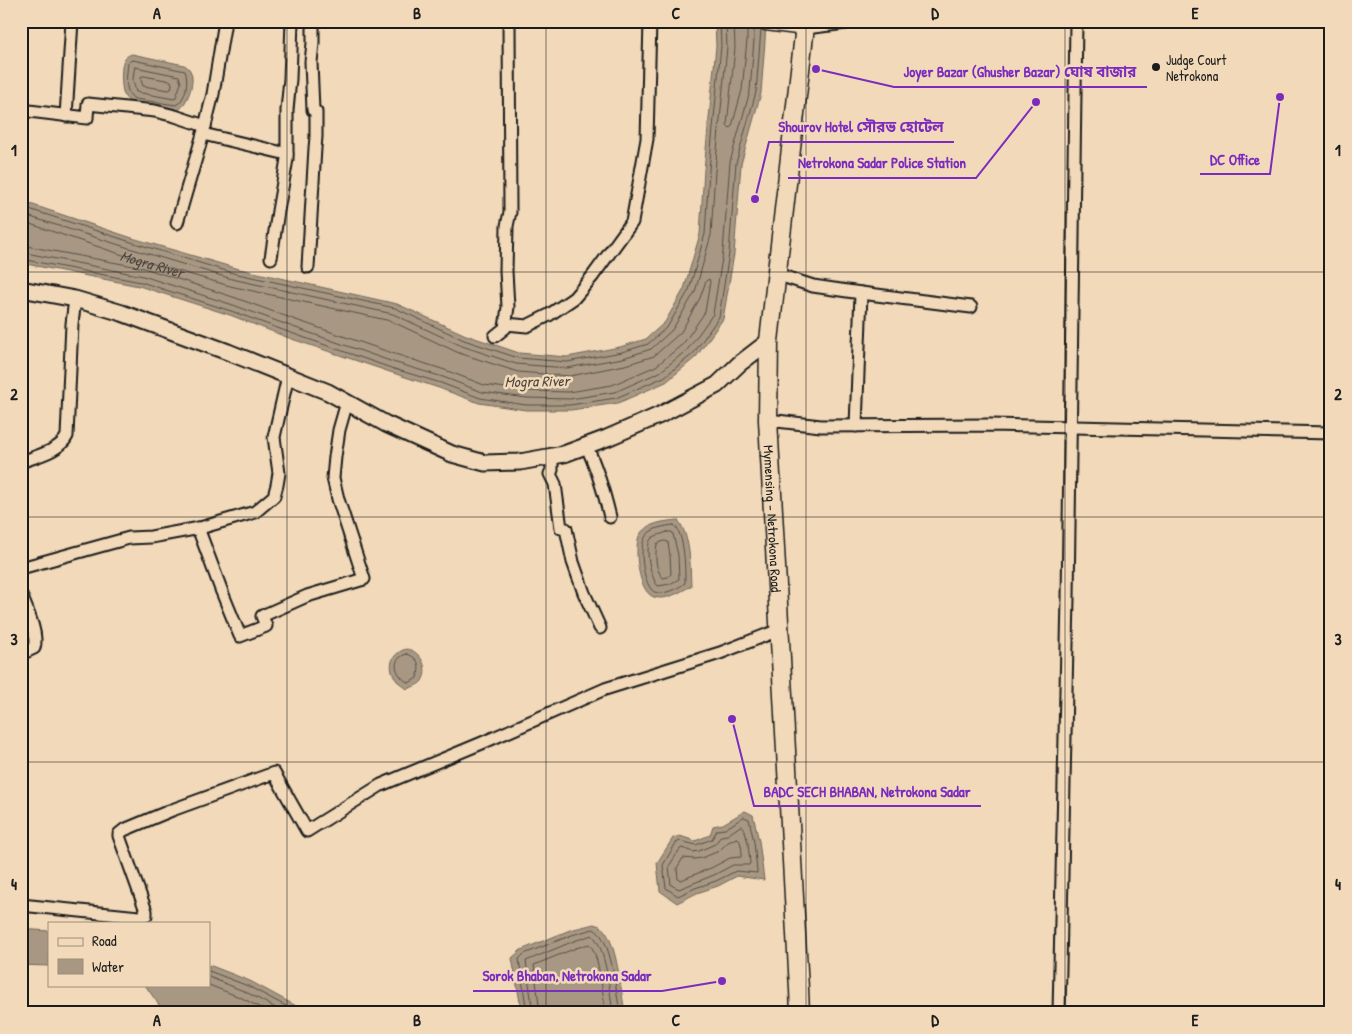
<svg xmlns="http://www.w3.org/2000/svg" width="1352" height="1034" font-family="'Patrick Hand','Noto Sans Bengali',sans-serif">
<rect width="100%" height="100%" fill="#f1d9b9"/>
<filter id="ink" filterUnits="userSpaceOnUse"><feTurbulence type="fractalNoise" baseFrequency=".02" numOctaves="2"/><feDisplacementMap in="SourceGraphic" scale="10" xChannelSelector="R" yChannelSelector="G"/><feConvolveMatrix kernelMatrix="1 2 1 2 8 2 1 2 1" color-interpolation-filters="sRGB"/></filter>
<g filter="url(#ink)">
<g fill="#a89883" stroke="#70665a">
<polygon points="715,21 766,21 765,41 761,93 741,164 734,254 723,319 696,357 666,382 618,403 571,410 526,410 479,403 439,388 390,372 289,338 230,315 139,286 21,263 21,202 30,204 132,238 235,268 397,304 466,335 519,353 567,357 620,347 646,339 665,322 684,289 700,234 704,170 716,46"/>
<path d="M 132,54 L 184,65 C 200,72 189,101 179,110 L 133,104 C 130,101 126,100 124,95 C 121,88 120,64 125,58 C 127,56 129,55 132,54 Z"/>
<path d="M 678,520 C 691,538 690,564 691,586 C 680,592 666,601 654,597 C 638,592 634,549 639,536 C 645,523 666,521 678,520 Z"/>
<path d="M 406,649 C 420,650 430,668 422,681 C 419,685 412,687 407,689 C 404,686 400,684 397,681 C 387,668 390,654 406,649 Z"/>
<polygon points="745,811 753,815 759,841 764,880 737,876 718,886 697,893 677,903 660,891 657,863 673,838 680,836 695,841 710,835 713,826 723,824"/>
<path d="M 594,924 C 596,925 599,925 601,927 C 617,938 621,993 625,1013 L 522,1013 L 512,958 L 521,950 L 570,930 Z"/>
<polygon points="21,929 49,931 49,966 21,965"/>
<polygon points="209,965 250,981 309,1013 170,1013 159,1005 145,985 209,985"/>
</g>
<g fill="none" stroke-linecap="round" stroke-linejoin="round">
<g stroke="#544e45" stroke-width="1">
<polyline points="734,21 735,48 727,125 730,128 732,126 742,90 747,40 747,21"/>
<path d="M 133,60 L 185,71 C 189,81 186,100 176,105 L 135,99 C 123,93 127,74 128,63 L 130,61 Z"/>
<polygon points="135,67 179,76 181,83 176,97 174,99 136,92 133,80"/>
<polygon points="144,76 171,81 172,84 171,89 169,90 143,86 141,80 141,77"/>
<polyline points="21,207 29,209 131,242 233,273 395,308 464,340 518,358 567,362 622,352 648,344 668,326 689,290 705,234 709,170 721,46 720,21"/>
<polyline points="21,214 129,248 232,279 393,314 462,346 516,364 567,368 623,358 651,349 672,330 695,292 711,235 715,171 727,47 726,21"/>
<path id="s1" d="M 21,221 L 126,256 L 230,286 L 391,321 L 459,353 L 518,372 L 570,376 L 625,365 L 654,356 L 681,332 L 700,298 L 706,281 L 709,279 L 710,282 L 705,312 L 683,344 L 656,366 L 612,385 L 569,392 L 528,391 L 484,385 L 445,370 L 395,354 L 296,320 L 236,298 L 144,268 L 21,245"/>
<polyline points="21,252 143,276 233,305 293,327 393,362 443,377 482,392 527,398 570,399 615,392 660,372 688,349 713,314 723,252 730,162 750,91 754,40 754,21"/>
<polyline points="21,259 141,282 231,311 291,333 391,368 441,383 480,398 526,405 570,405 616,398 664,377 693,354 719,317 729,253 736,163 756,92 761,29"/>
<path d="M 674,525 C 685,534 685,569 685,583 C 679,588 661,597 653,591 C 643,583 638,546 646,536 C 651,528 665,526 674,525 Z"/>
<path d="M 667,532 L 672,532 L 673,534 L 678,555 L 679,579 L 670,584 L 658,586 C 651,579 643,546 652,538 C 656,535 663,534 667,532 Z"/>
<path d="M 665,541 L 668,542 L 670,556 L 671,574 L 668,577 L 663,578 C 655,570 655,555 657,544 Z"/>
<path d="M 407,654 C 419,658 421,666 417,678 L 409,683 C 397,677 388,659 407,654 Z"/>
<polygon points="744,817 749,819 754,842 757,871 757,873 736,871 716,881 695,888 678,896 666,888 663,865 676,843 680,841 696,845 712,839 717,830 725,829"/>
<polygon points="741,826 744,828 748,843 750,863 749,865 733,865 714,875 679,889 671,885 669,866 680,849 682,848 693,852 699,851 715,844 721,836 727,835"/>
<path d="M 737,838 L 739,839 C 741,844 743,852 741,857 L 730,858 L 711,868 L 681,880 L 678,879 L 677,868 L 683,858 L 694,859 L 702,858 L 719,851 L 727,843 Z"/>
<polyline points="209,971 248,986 299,1013"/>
<polyline points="209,977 246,992 285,1013"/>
<polyline points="209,985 242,998 270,1013"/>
<path d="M 527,1013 L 519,959 L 524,954 L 572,935 L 593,929 C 612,936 616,993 620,1013"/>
<path d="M 533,1013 L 526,961 L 574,941 L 592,935 C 606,946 610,995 613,1013"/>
<path d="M 540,1013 L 534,965 L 576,948 L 589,944 C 599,952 603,998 606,1013"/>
</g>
<defs>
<g id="street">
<polyline points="21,110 87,118 88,104 155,111 175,116 205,126 213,94 225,21"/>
<polyline points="66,116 72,21"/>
<polyline points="205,126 203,134 287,154"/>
<polyline points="177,223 203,134"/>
<polyline points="271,258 278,211 287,159 287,110 290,79 292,21"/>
<polyline points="308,267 315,148 316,137 316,112 313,110 311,62 313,43 313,21"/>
<polyline points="776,274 813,286 861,293 971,307"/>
<polyline points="506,324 527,326 549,315 574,298 592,277 632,222 647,139 650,21"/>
<polyline points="495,336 505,328 508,307 506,271 507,226 510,212 509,21"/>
<polyline points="768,420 821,426 991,425 1331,433"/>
<polyline points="856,426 861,293"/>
<path d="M 586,445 C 597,468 604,492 610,517"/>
<polyline points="552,456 552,470 550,474 555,484 561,528 566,529 573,562 584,593 600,628"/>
<path d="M 21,462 C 36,456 60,451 67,436 L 72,324 L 75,299"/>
<polyline points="198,528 222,592 240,636 266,626 262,616 307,596 364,579 338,499 333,478 335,457 339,430 347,402"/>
<polyline points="21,568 129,538 151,537 200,528 255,512 274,496 277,485 279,473 274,437 288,376"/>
<path d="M 21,595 C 26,608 39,635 34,648 L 21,654"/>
<polyline points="21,905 139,917 146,915 146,911 119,836 119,834 124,830 172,810 274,773 307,831 381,785 482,743 605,689 720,653 779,630"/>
<polyline points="1059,1013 1068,598 1076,21"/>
</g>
<g id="secondary">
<polyline points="805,26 846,21"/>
<polyline points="21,289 75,299 122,313 228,352 328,392 386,424 452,454 485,463 520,462 564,454 607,438 660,415 717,385 739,364 769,341"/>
</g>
<g id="primary">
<path id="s2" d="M 766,21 L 805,26 L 769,341 L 768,420 L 799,989 L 800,1013"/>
</g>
</defs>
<use href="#street" stroke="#1c1c1c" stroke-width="15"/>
<use href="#secondary" stroke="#1c1c1c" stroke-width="19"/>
<use href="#primary" stroke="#1c1c1c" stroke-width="21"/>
<use href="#street" stroke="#f1d9b9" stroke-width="11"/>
<use href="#secondary" stroke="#f1d9b9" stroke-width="15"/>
<use href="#primary" stroke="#f1d9b9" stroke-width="18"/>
</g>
</g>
<path fill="none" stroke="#1c1c1c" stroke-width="1" stroke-opacity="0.55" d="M 287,21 L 287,1013M 546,21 L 546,1013M 806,21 L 806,1013M 1065,21 L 1065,1013M 21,272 L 1331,272M 21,517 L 1331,517M 21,762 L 1331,762"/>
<circle fill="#1c1c1c" stroke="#f1d9b9" stroke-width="2" cx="1156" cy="67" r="5"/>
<g text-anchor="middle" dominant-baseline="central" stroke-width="5" stroke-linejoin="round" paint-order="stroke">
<g font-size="14" fill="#1c1c1c" stroke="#f1d9b9" text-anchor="start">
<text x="1166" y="59">Judge Court<tspan x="1166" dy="16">Netrokona</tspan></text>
</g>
<g font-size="14" fill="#1c1c1c" stroke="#f1d9b9">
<text stroke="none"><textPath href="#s2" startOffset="534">Mymensing - Netrokona Road</textPath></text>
</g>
<g font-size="15" font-style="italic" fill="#4d4740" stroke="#f1d9b9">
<text stroke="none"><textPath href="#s1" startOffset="138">Mogra River</textPath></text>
<text transform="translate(537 381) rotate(-1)">Mogra River</text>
</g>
</g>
<path fill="none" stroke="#7b2cbf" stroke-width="2" d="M816 69L894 87H1147M755 199L769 142H954M1280 97L1270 174H1200M1036 102L976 178H788M732 719L754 806H981M722 981L662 991H473"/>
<g fill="#7b2cbf" stroke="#f1d9b9" stroke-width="2">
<circle cx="816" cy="69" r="5"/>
<circle cx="755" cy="199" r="5"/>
<circle cx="1280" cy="97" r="5"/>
<circle cx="1036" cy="102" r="5"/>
<circle cx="732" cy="719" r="5"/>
<circle cx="722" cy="981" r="5"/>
</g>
<g font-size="15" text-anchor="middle" font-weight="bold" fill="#7b2cbf" stroke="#f1d9b9" stroke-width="5" stroke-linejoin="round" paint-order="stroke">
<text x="1020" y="77">Joyer Bazar (Ghusher Bazar) ঘোষ বাজার</text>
<text x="861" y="132">Shourov Hotel সৌরভ হোটেল</text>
<text x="1235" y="165">DC Office</text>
<text x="882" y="168">Netrokona Sadar Police Station</text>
<text x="867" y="797">BADC SECH BHABAN, Netrokona Sadar</text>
<text x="567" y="981">Sorok Bhaban, Netrokona Sadar</text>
</g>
<rect width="1352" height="1034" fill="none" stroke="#f1d9b9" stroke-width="55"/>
<rect x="48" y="922" width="162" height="65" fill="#f1d9b9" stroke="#9c8d7a"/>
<rect x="58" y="938" width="25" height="8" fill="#f1d9b9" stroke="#9c8d7a"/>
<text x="92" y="946" font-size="15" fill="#1c1c1c">Road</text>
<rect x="58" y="959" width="25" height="15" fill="#a89883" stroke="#9c8d7a"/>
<text x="92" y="972" font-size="15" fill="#1c1c1c">Water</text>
<rect x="28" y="28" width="1296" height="978" fill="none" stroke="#1c1c1c" stroke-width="2"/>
<g font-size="16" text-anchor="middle" font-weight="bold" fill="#1c1c1c">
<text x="157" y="19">A</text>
<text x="417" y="19">B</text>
<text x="676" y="19">C</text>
<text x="935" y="19">D</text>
<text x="1195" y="19">E</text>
<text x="14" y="156">1</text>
<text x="1338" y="156">1</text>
<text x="14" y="400">2</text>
<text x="1338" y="400">2</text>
<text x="14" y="645">3</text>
<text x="1338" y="645">3</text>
<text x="14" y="890">4</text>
<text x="1338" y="890">4</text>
<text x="157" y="1026">A</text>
<text x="417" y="1026">B</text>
<text x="676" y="1026">C</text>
<text x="935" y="1026">D</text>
<text x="1195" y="1026">E</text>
</g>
</svg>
